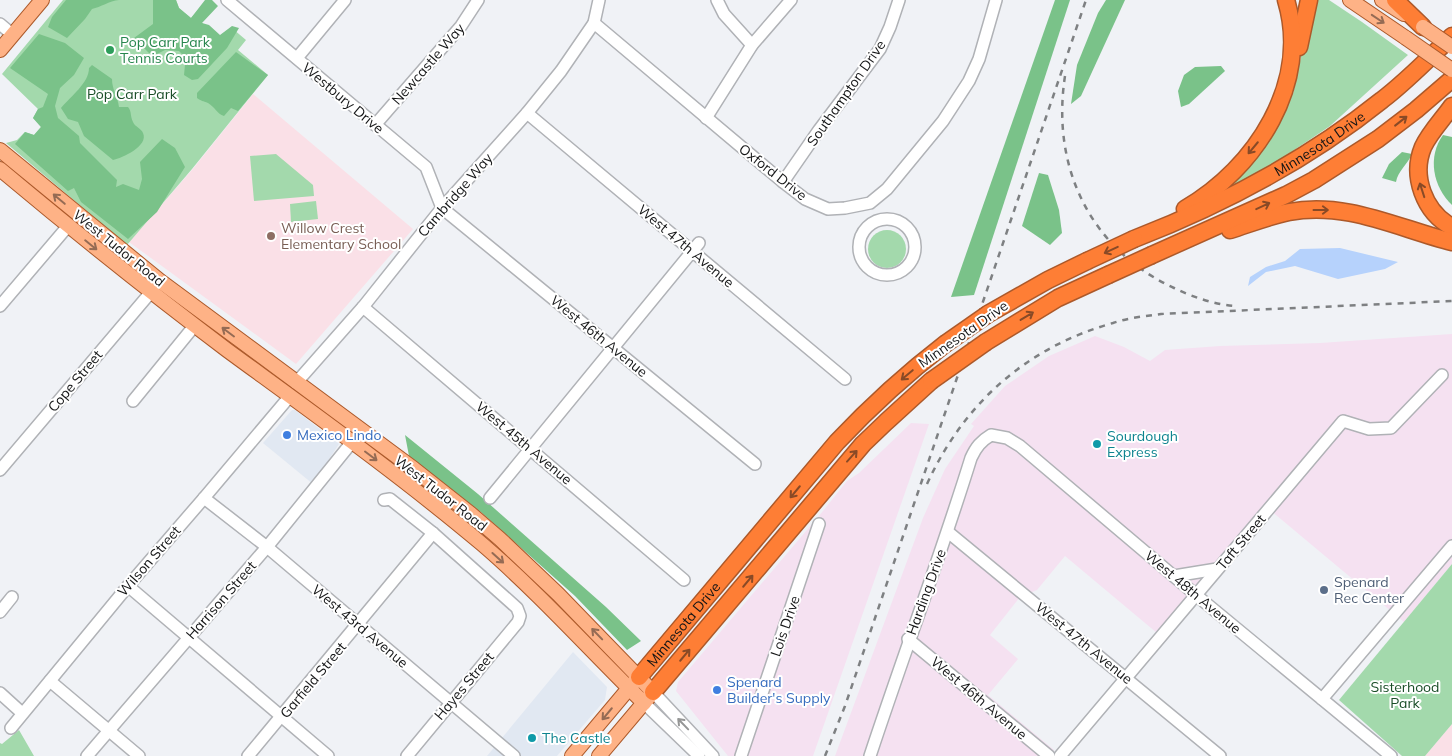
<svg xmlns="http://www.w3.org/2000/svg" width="1452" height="756" font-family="Mulish,sans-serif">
<rect width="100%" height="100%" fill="#f0f2f6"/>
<g fill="#e1e8f2">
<polygon points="292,410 295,410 339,444 313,484 263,443"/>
<polygon points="573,652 607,687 605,700 557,756 487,756"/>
</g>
<g fill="#f5e1f1">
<polygon points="1452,334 1452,564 1404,622 1264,505 1157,633 1065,556 1037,590 1020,597 990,635 1018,659 988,695 1054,750 1049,756 835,756 923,518 945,469 974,426 971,424 1005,386 1049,356 1095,336 1124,347 1150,361 1165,350 1220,346 1320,343"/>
<polygon points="911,423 929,424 813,756 728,756 676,691 678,682 823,511 847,481 859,473"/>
</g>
<g fill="#fae0e7">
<polygon points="253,94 413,229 296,364 129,242 192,170"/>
<polygon points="1452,724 1452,756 1425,756"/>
</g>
<g fill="#a3d9ac">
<polygon points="63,0 176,0 179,8 191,18 200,8 201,22 222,40 233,29 246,40 238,50 268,75 192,169 127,245 6,143 17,140 25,132 34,135 41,127 33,118 38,109 2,74"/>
<polygon points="1313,0 1329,0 1362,22 1408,55 1330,126 1251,179 1212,197 1275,125 1293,94"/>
<polygon points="276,154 313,185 314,196 254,201 250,156"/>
<polygon points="316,201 318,219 291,222 290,204"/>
<circle cx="887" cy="249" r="19"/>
<polygon points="1452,564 1452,724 1425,756 1402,756 1339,700"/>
<polygon points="19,730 34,756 0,756 0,743 2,744"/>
</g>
<g fill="#7ac289">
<path d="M 66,0 L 119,0 C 109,1 101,7 92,9 L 85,19 L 67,38 L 48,27 L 52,17 Z"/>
<polygon points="153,0 176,0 179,8 191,18 205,0 212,0 218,6 202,23 209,25 220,35 232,26 239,28 227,48 198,79 192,80 184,75 185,65 188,60 179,51 165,50 157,54 149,53 134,38 153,24"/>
<polygon points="1055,0 1070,0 974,295 951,297"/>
<polygon points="1106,0 1125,0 1081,96 1071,104 1077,65 1098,13"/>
<polygon points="39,34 65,43 84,58 74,75 60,88 55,106 58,118 79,136 80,143 117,180 116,187 123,184 139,190 142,179 140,162 162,139 175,148 185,167 157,212 128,239 81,202 74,188 68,191 15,144 25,132 34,135 41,127 33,118 38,109 43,107 48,94 10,68"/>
<path d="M 236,52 L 268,75 L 238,111 L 231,108 L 224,116 C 217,114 215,107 208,103 C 203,101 201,101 197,98 L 197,93 Z"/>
<path d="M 92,65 L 112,79 C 112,90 118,97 119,107 L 128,107 C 132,112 130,116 133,122 C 135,127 141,128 143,133 C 149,146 122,158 113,160 L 84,136 L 78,122 L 68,119 L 61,108 C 71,96 89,83 89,68 Z"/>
<polygon points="1221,66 1225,71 1189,104 1181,107 1178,91 1184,75 1195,67"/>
<path d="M 1443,135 L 1452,137 L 1452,205 C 1433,187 1427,157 1443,135 Z"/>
<path d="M 1402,152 L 1412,154 C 1407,165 1398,171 1396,182 L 1382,178 L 1389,164 Z"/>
<polygon points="1039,173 1048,175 1059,210 1062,233 1050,245 1022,226"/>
<polygon points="405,435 478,494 606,607 641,641 627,650 575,596 482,513 409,456"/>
</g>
<polygon fill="#b6d2fc" points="1340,248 1398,262 1385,269 1338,279 1295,266 1266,272 1248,286 1250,277 1266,267 1285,261 1300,249"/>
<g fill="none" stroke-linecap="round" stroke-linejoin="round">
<defs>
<g id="minor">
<polyline points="227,0 426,167 442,208 755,464"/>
<polyline points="717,0 724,14 752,45"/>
<polyline points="594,23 783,182 805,199 828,209 845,208 870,203 887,189 943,121 969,81 979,59 996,0"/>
<polyline points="0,24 13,35"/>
<polyline points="297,58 345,0"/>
<polyline points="527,113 845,379"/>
<polyline points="706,118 752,45 791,0"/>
<polyline points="375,125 461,26 478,0"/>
<polyline points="783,182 819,130 880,49 890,27 899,0"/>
<circle cx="887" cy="247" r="28"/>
<polyline points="0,306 68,226"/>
<polyline points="363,307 684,580"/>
<polyline points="296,383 363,307 442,208 527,113 561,71 594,23 599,0"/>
<polyline points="133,401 195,325"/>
<polyline points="0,470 151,292"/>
<polyline points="204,498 267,547 514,756"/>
<polyline points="490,498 699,243"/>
<polyline points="384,500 390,499 433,533 517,608 520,616 518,622 407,756"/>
<polyline points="948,532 1220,756"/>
<polyline points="1174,576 1217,569"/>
<polyline points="128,586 328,756"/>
<polyline points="0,612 12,597"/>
<polyline points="908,639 1049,756"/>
<polyline points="50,681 139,756"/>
<polyline points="653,692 713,756"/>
<polyline points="0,693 22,713"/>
<polyline points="1322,699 1452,546"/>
<polyline points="644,703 699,756"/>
<polyline points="11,728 128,586 204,498 290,396"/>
<polyline points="87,756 267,547 352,442"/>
<polyline points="248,756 433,533"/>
<polyline points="741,756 819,524"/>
<path d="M 870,756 C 903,656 940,558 971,458 C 976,447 981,441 991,435 L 1007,438 L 1020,446 L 1196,595 L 1391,756"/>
<polyline points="1060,756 1343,421 1369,429 1391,428 1442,375"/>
</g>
<g id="major">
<polyline points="1350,0 1406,38"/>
<polyline points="1382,0 1404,14"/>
<polyline points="0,50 42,0"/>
<polyline points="0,150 160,281 414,469 471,514 500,539 558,594 653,692 599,756"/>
<path d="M 0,169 C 74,231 150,292 227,350 C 313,413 400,475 482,544 C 539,593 590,650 644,703"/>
<polyline points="572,756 635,681"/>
</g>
<g id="highway">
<polyline points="1395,0 1423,27"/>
<polyline points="1299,47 1309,0"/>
<path d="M 1452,106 C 1443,119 1430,132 1423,147 C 1411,176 1424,212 1452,227"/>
<path d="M 1185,209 C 1256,168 1311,83 1286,0"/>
<path d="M 1230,230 C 1249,224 1269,216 1289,212 C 1346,201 1397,228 1452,242"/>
<path id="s1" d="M 1134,239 C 1224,204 1306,161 1382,100 C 1407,81 1429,58 1452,36"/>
<polyline points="1152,255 1286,195 1314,180 1378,139 1416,110 1452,79"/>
<polyline points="988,314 1048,280 1087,261"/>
<polyline points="986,342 1058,298 1108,275"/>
<path id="s2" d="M 639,677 L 837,442 C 870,407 906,374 945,344"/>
<polyline points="653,692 863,444 886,422 931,381"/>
</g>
</defs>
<use href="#minor" stroke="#b0b2b6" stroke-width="14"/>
<use href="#major" stroke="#ac592a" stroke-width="16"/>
<use href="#highway" stroke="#ac592a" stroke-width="19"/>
<use href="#minor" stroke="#fff" stroke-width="11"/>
<use href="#major" stroke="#feb286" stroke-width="14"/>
<use href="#highway" stroke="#fe7e35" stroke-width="16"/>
<g stroke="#7e8082" stroke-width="2.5" stroke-dasharray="6 6" stroke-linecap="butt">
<path d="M 1065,76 C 1051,167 1090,249 1174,288 C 1193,297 1215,305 1236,306"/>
<path d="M 927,484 C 964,403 1027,347 1113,323 C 1128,318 1145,316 1161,314 L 1452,301"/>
<polyline points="825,756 845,706 1086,0"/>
</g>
<defs>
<g id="major-bridge">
<polyline points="1423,27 1452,47"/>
<polyline points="1406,38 1452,70"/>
</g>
<g id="highway-bridge">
<polyline points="1087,261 1134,239"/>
<polyline points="1108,275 1152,255"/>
<polyline points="945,344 988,314"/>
<polyline points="931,381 986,342"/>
</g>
</defs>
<use href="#major-bridge" stroke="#ac592a" stroke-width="16" stroke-linecap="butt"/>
<use href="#highway-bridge" stroke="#ac592a" stroke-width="19" stroke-linecap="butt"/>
<use href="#major-bridge" stroke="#feb286" stroke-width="14"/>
<use href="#highway-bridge" stroke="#fe7e35" stroke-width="16"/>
</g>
<defs><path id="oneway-shaft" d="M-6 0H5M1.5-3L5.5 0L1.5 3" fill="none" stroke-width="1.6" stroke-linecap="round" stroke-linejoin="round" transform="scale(1.25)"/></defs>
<g stroke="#956b54">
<use href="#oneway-shaft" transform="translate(1378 19) rotate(34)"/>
<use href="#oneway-shaft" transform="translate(59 199) rotate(-140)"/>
<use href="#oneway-shaft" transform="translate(91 245) rotate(39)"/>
<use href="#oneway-shaft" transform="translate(228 332) rotate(-143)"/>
<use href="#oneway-shaft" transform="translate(371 456) rotate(37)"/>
<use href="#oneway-shaft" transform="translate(498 558) rotate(42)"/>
<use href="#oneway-shaft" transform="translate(597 634) rotate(-134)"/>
<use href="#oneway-shaft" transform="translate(607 714) rotate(130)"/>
</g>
<g stroke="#894a26">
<use href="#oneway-shaft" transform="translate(1401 121) rotate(-38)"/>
<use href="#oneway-shaft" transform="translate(1253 148) rotate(130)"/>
<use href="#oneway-shaft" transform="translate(1422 190) rotate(-108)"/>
<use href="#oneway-shaft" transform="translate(1263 206) rotate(-25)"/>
<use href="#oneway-shaft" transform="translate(1321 210)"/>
<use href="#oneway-shaft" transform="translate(1111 250) rotate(155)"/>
<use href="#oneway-shaft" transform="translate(1027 316) rotate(-31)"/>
<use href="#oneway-shaft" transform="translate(907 375) rotate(140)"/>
<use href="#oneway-shaft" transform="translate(852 456) rotate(-48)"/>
<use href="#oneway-shaft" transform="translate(795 492) rotate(130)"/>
<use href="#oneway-shaft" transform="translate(748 581) rotate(-50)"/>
<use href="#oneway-shaft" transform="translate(685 655) rotate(-50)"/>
</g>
<use stroke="#959696" href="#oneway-shaft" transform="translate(683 724) rotate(-134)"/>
<circle fill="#2e9e5b" stroke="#fff" stroke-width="2" cx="110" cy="50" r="5"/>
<circle fill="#8d6e63" stroke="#fff" stroke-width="2" cx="271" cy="236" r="5"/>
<g fill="#3f7fe0" stroke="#fff" stroke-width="2">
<circle cx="287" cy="435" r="5"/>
<circle cx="717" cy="690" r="5"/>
</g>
<g fill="#0f9aa8" stroke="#fff" stroke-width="2">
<circle cx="1097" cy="444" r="5"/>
<circle cx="532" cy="738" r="5"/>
</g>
<circle fill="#5c6f8a" stroke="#fff" stroke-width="2" cx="1324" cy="590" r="5"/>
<g text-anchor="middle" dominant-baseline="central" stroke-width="4" stroke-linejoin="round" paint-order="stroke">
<g font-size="14" fill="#27864d" stroke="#fff" text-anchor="start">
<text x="120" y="42">Pop Carr Park<tspan x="120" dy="16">Tennis Courts</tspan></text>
</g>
<g font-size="14" fill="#141516" stroke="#fff">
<text transform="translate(428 64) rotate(-49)">Newcastle Way</text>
<text transform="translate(846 93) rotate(-55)">Southampton Drive</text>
<text transform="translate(343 98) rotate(40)">Westbury Drive</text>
<text stroke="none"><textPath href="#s1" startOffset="209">Minnesota Drive</textPath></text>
<text transform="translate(773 172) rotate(38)">Oxford Drive</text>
<text transform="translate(455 195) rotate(-49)">Cambridge Way</text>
<text transform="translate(686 246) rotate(40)">West 47th Avenue</text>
<text transform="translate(119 248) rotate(39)">West Tudor Road</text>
<text transform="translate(963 334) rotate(-35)">Minnesota Drive</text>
<text transform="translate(599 336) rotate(39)">West 46th Avenue</text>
<text transform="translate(75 381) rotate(-50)">Cope Street</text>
<text transform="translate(524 443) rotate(40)">West 45th Avenue</text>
<text transform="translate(441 493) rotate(38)">West Tudor Road</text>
<text transform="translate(1241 542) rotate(-50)">Taft Street</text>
<text transform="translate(149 561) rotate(-49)">Wilson Street</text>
<text transform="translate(926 592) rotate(-70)">Harding Drive</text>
<text transform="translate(1193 592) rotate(40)">West 48th Avenue</text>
<text transform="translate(221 600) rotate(-49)">Harrison Street</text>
<text stroke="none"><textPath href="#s2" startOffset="69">Minnesota Drive</textPath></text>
<text transform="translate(360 626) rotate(40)">West 43rd Avenue</text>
<text transform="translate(785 626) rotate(-71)">Lois Drive</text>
<text transform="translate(1084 643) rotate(39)">West 47th Avenue</text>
<text transform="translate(313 680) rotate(-50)">Garfield Street</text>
<text transform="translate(464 686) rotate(-50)">Hayes Street</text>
<text transform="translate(979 698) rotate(40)">West 46th Avenue</text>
</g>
<g font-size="14" fill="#194d27" stroke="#fff">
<text x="132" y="94">Pop Carr Park</text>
<text x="1405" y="687">Sisterhood<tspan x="1405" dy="16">Park</tspan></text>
</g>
<g font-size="14" fill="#785e54" stroke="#fff" text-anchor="start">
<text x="281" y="228">Willow Crest<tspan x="281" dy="16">Elementary School</tspan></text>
</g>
<g font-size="14" fill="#366cbe" stroke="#fff" text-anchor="start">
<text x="297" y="435">Mexico Lindo</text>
<text x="727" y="682">Spenard<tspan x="727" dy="16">Builder's Supply</tspan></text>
</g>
<g font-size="14" fill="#0d838f" stroke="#fff" text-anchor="start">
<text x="1107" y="436">Sourdough<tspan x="1107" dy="16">Express</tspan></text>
<text x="542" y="738">The Castle</text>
</g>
<g font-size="14" fill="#4e5e75" stroke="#fff" text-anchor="start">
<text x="1334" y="582">Spenard<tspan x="1334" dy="16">Rec Center</tspan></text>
</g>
</g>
</svg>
